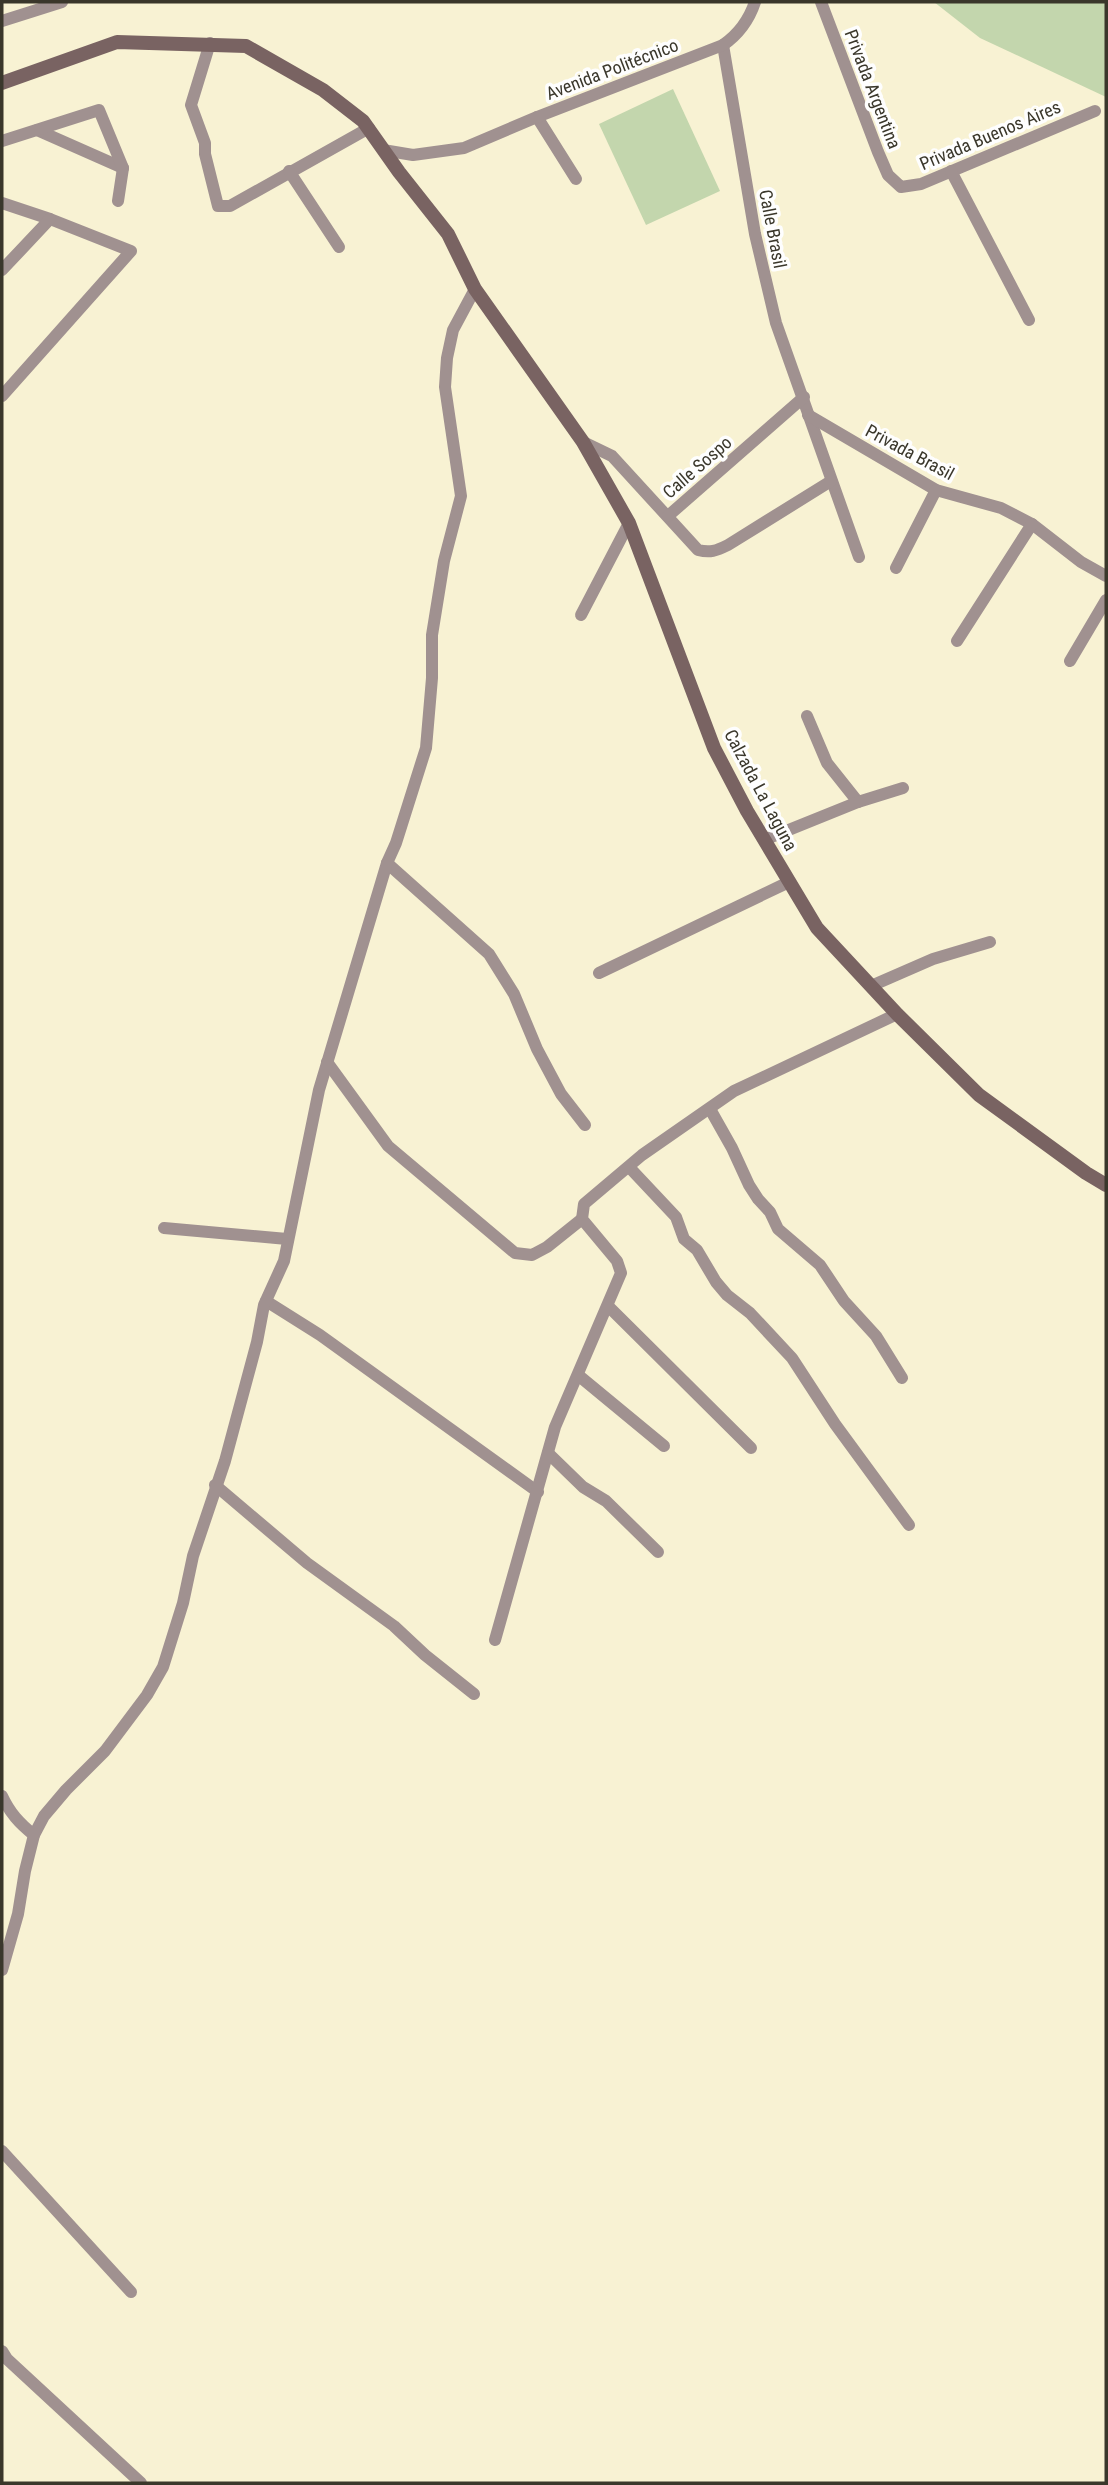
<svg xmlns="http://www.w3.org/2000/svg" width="1108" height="2485" font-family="'Roboto Condensed',sans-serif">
<rect width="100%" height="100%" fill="#f8f2d3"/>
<g fill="#c3d6ad">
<polygon points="934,2 1106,2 1106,97 980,38"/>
<polygon points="673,89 720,191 646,225 599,124"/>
</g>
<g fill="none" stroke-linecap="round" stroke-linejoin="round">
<g stroke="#a09190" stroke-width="12">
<polyline points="821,2 878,152 888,175 901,187 921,184 1095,111"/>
<polyline points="2,21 62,2"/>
<polyline points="210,43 191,105 205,143 205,154 218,206 230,206 369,128"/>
<polyline points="723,45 755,234 776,323 859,557"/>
<polyline points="537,117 576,179"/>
<polyline points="37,130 123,168"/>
<polyline points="2,141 99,110 123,168 118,201"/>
<path d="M 383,150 L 413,155 L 464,148 L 537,117 L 723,45 C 739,34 749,20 755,2"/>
<polyline points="289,171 339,247"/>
<polyline points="951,171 1029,320"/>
<polyline points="2,203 50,219 131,251 2,396"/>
<polyline points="2,270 50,219"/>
<polyline points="808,415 936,490 1001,508 1032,524 1081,562 1106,576"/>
<path d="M 583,442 L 612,456 L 698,550 C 710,553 716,551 728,545 L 831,481"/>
<polyline points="668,516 804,397"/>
<polyline points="896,568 936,490"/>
<polyline points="581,615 629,523"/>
<polyline points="957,641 1032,524"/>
<polyline points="1070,661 1106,600"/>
<polyline points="807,716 827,763 858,802"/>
<polyline points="764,840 858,802 903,788"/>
<polyline points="387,863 489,954 514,994 537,1049 561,1094 585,1125"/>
<polyline points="599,973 789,882"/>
<polyline points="871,986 933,959 990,942"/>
<polyline points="327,1062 388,1146 515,1253 532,1255 547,1247 582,1219"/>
<polyline points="710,1109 732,1148 749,1185 758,1199 770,1212 778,1229 820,1265 844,1301 876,1336 902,1378"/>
<polyline points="629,1167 676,1217 684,1239 697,1250 716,1282 727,1295 750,1313 792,1358 835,1424 909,1525"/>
<polyline points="164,1228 287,1239"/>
<polyline points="266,1301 320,1335 538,1492"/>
<polyline points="608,1306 751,1448"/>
<polyline points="578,1375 664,1446"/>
<polyline points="548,1453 583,1487 606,1501 658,1552"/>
<polyline points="215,1485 307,1563 394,1626 425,1655 474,1694"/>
<polyline points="495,1640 555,1427 621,1273 617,1261 582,1219 584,1204 642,1155 734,1091 897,1014"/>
<path d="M 2,1796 C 10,1813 19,1823 34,1835"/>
<polyline points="2,1970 18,1914 25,1871 34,1835 44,1816 66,1790 105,1751 147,1695 163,1667 183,1603 193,1556 225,1461 257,1342 264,1305 284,1261 319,1090 387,863 396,843 426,748 432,678 432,635 444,561 461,496 445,387 447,358 453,330 475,289"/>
<polyline points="2,2151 131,2292"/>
<polyline points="2,2351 7,2359 141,2483"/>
</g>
<polyline stroke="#796362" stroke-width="14" points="2,83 117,42 246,46 323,90 363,121 399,172 448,234 475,289 583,442 629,523 714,748 747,811 817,928 897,1014 979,1095 1086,1173 1106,1185"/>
</g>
<g text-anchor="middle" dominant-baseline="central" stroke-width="7" stroke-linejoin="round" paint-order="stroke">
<g font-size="18" fill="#3a372b" stroke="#fefefe">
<text transform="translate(612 69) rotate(-21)">Avenida Politécnico</text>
<text transform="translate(873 89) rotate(69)">Privada Argentina</text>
<text transform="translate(990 135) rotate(-23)">Privada Buenos Aires</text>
<text transform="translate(773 229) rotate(79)">Calle Brasil</text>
<text transform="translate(910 452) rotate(28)">Privada Brasil</text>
<text transform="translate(697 467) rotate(-41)">Calle Sospo</text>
<text transform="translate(761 790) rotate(62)">Calzada La Laguna</text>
</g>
</g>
<rect width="1108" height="2485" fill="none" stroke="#3a372b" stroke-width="7"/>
</svg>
